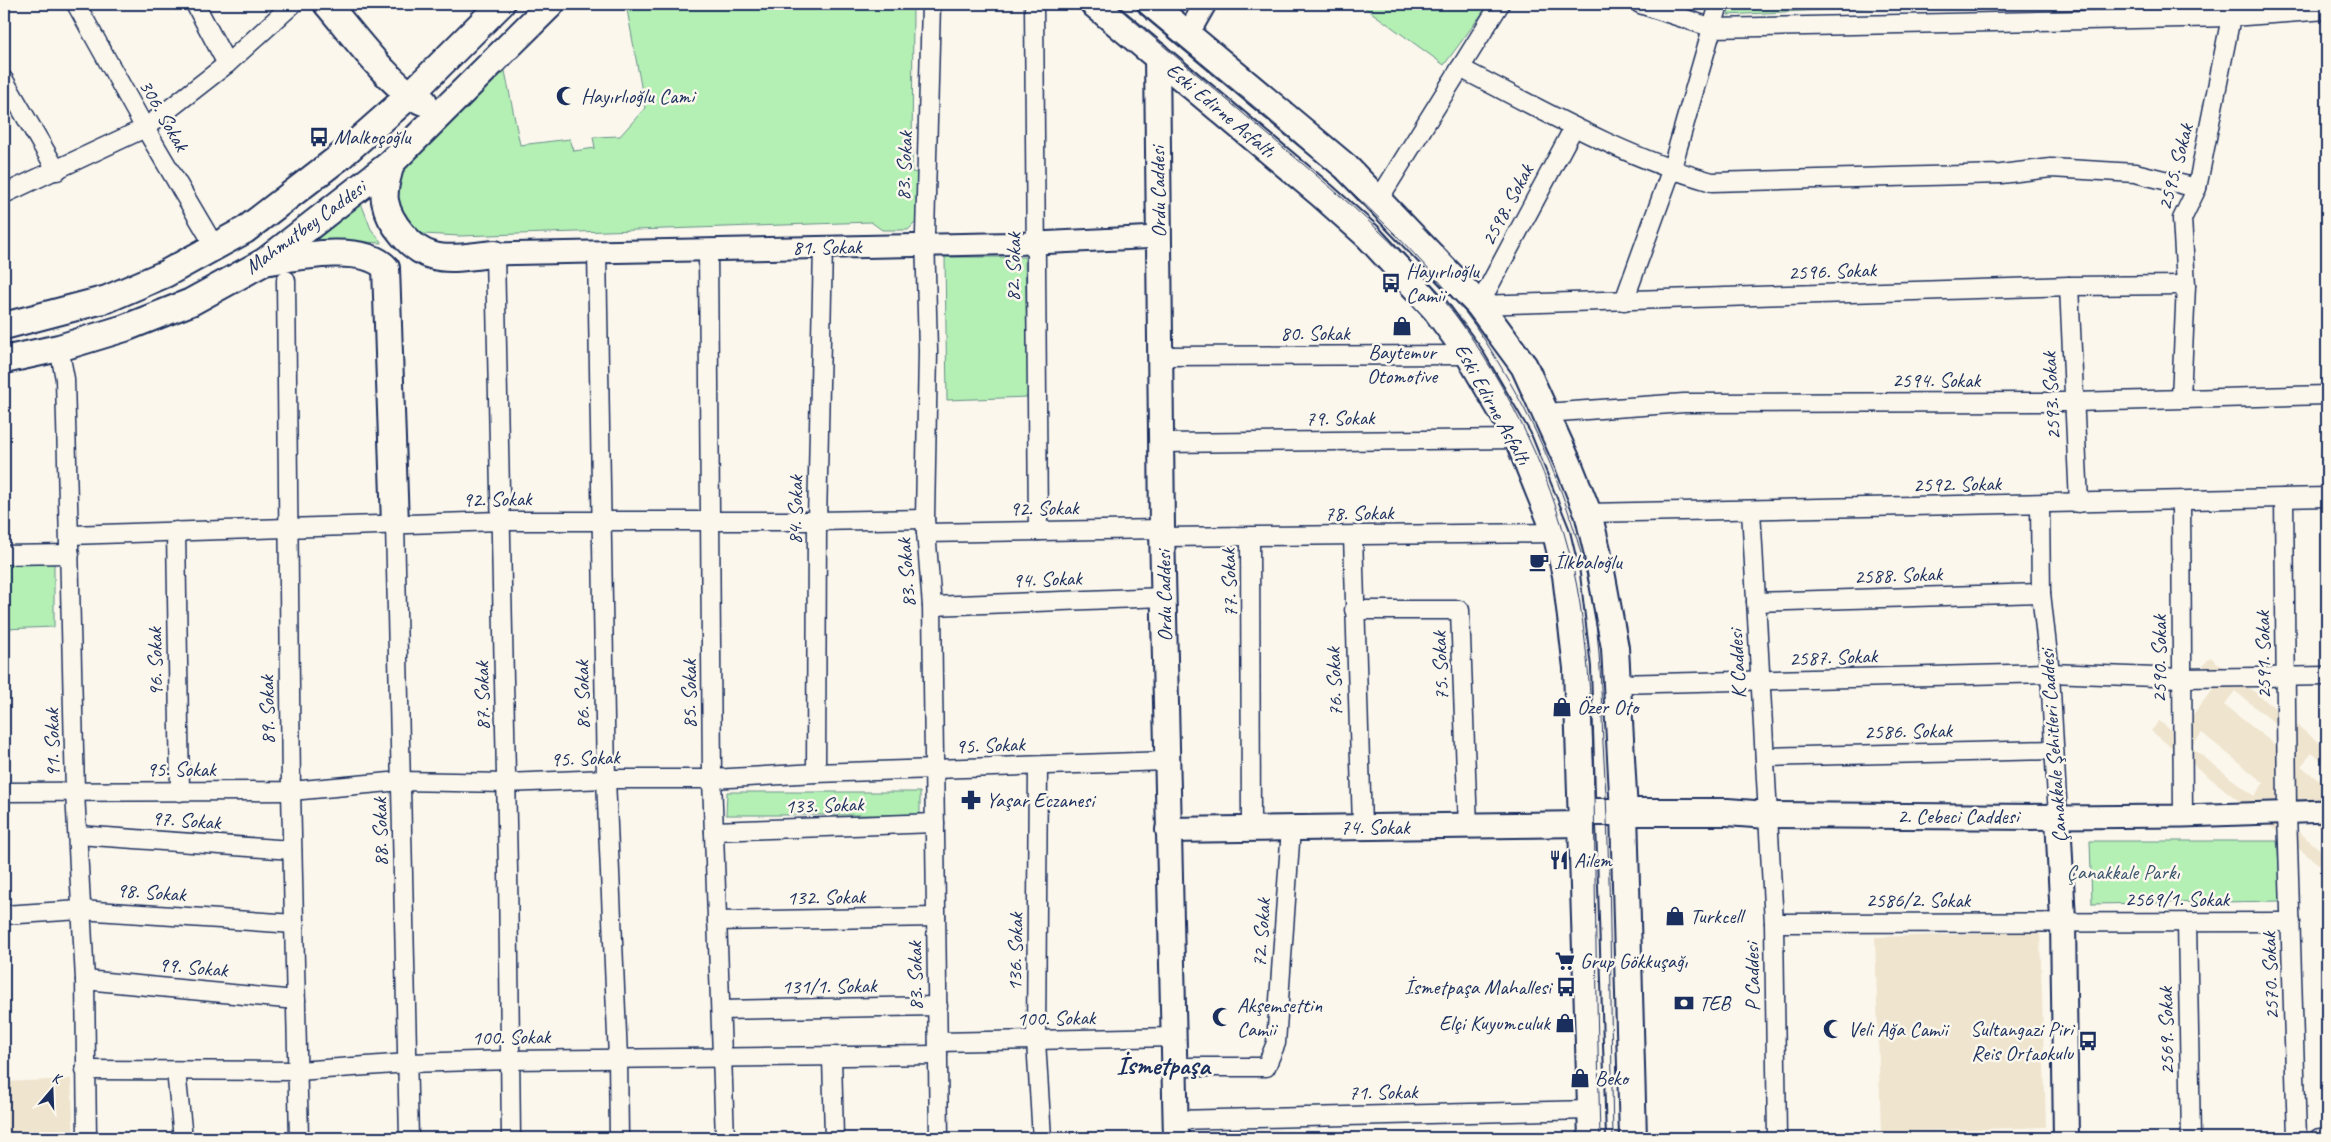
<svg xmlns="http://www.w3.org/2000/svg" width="2331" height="1142" font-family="Caveat,sans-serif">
<rect width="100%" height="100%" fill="#fbf7ec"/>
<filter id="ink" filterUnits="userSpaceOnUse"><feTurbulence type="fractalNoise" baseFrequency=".02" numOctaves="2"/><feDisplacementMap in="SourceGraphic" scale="10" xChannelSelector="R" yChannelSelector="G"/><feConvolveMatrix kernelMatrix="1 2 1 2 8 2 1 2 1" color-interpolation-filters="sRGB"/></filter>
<g filter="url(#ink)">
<g fill="#efe4ce" fill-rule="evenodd">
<path d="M 2210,657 L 2327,749 L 2327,765 L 2312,753 L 2301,766 L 2327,787 L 2327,833 L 2279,795 L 2269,808 L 2327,855 L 2327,871 L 2151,731 L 2159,721 L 2177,735 L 2220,680 L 2203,666 ZM 2235,691 L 2297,741 L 2287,754 L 2224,705 ZM 2202,733 L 2264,783 L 2254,796 L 2191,747 Z"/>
<polygon points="2040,932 2046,1127 1881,1132 1875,937"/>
<polygon points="71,1079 74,1138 4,1138 4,1082"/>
</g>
<g fill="#b4efb4" stroke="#688f89">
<polygon points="626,4 913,4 912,172 919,173 917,221 908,230 882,230 871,222 460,236 423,234 403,215 398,207 397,178 402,165 504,66 520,145 570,139 574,151 595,148 593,137 620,136 645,108"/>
<polygon points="1360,4 1489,4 1444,65"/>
<polygon points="1731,4 1931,4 1728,15"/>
<polygon points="361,203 371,229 382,243 333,240 313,243"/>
<polygon points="945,257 1025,257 1028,397 947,400"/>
<polygon points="54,560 54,627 4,629 4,561"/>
<polygon points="727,792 920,792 920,815 726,815"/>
<polygon points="2090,841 2277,841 2282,901 2092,904"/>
</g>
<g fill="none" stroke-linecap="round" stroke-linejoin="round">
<defs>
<g id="minor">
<polyline points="76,4 145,128 215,247"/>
<polyline points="195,4 227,64"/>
<polyline points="931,4 925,234 928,351 925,519 932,606 939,1138"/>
<polyline points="1034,4 1038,531"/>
<polyline points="1640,4 1713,28 2231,17"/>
<path d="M 1460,68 C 1542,110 1623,157 1712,182 L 2001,174 L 2051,168 L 2135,173 L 2197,188"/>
<polyline points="4,80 57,171"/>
<polyline points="4,194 145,128 227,64 293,4"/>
<polyline points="1379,199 1500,4"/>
<polyline points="708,249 712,779 725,1138"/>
<polyline points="597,251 606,779 618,1058 619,1138"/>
<polyline points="495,254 508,870 511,1138"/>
<polyline points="286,280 291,791 299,1138"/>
<polyline points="2069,286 2079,503"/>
<polyline points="1624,301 1671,171 1719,4"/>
<polyline points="1479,305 2069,286 2186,285"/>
<polyline points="1479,305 1574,127"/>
<polyline points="59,348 65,379 75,792 85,980 87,1138"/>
<polyline points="1160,356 1469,355"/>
<polyline points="2181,398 2186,285 2182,219 2197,188 2231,17 2327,10"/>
<polyline points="1545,413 1684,403 2074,402 2327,395"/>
<polyline points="1162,443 1518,439"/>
<polyline points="2284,498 2287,812 2297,1138"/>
<polyline points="2181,501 2183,816"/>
<polyline points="2040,505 2041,593 2050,673 2058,817"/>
<polyline points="1751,510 1774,923 1777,1138"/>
<polyline points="1588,513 2327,497"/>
<polyline points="395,524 409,1138"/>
<polyline points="176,531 180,792"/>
<polyline points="926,533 1162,529"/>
<polyline points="70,535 500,521 817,521 925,519"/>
<polyline points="1353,536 1362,826"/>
<polyline points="1163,537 1556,533"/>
<polyline points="1250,537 1251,829"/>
<polyline points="4,555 70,554"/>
<polyline points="1756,602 2041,593"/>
<polyline points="932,606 1164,597"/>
<polyline points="1354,610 1460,610 1468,827"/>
<polyline points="1617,684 2050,673 2181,678 2327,676"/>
<polyline points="1765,757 2053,750"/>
<polyline points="1038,766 1036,1041 1042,1138"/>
<polyline points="816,773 817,521 823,247"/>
<polyline points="4,792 291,791 401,781 506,783 606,779 712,779 816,773 1167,761"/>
<polyline points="714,831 935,823"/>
<polyline points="78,835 292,850"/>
<polyline points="4,915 80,910 295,924"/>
<polyline points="717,921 936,917"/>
<polyline points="1774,923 2291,922"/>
<polyline points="2187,923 2191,1138"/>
<polyline points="85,980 296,1000"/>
<polyline points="721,1010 938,1006"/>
<polyline points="938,1042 1174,1037"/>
<polyline points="832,1056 834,1138"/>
<polyline points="1174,1067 1266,1067 1276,1043 1291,828"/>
<polyline points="85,1070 298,1071 408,1063 509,1060 938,1055"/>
<polyline points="176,1071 183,1138"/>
<polyline points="1176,1120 1591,1110"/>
<polyline points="2319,1138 2327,1138"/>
</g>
<g id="tertiary">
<polyline points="1188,34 1205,4"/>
<polyline points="495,254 1037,243 1158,237"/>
<polyline points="2058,817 2183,816 2327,811"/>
</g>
<g id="secondary">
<polyline points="1157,55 1162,529 1176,1138"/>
<polyline points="1768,815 2058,817 2063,921 2066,1138"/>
<polyline points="1168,830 1582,824"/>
</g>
<g id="primary">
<path d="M 327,4 C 348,28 395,93 424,102"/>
<polyline points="1094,4 1322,195 1368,236 1436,310 1469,355 1518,439 1556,533 1566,575 1577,668 1592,1138"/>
<polyline points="1151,4 1346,167 1479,305 1524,366 1568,463 1588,513 1597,550 1615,648 1624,812 1633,1138"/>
<path d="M 391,163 C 388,176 383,188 385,201 C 389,223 412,251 434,256 C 452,261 476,255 495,254"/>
<path d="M 264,262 C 295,257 364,243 386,268 L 395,524"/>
<polyline points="4,326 107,299 165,274 245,230 341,156 410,95 501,4"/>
<polyline points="4,360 59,348 125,328 191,302 264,262 391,163 551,4"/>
<polyline points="1582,812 1727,812 1768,815"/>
</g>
</defs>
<use href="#minor" stroke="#1b2f5e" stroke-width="21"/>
<use href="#tertiary" stroke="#1b2f5e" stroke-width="25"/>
<use href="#secondary" stroke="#1b2f5e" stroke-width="28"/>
<use href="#primary" stroke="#1b2f5e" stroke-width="30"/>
<use href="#minor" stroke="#fbf7ec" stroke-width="18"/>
<use href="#tertiary" stroke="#fbf7ec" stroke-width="21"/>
<use href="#secondary" stroke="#fbf7ec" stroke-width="24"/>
<use href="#primary" stroke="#fbf7ec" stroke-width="26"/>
<g stroke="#1b2f5e" stroke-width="1">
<path d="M 1114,4 C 1171,52 1228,101 1285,149 C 1347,201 1412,255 1459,320 C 1519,403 1564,503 1580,604 C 1594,692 1594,784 1595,874 C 1596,962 1598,1050 1600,1138"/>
<path d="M 1131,4 C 1245,101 1371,195 1465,312 C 1478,329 1490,348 1501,367 C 1544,439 1575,516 1592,599 C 1601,645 1601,695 1603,743 C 1612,875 1610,1007 1613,1138"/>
</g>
</g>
</g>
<defs>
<symbol id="mosque-bare" viewBox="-9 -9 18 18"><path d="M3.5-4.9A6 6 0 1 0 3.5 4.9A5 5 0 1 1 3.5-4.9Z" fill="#1b2f5e" stroke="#fbf7ec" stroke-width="2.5" paint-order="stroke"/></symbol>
<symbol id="bus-bare" viewBox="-9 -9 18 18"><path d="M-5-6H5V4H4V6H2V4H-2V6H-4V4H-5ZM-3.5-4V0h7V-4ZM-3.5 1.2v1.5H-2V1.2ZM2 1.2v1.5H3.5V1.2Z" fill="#1b2f5e" stroke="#fbf7ec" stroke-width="2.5" paint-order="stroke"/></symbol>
<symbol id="shop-bare" viewBox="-9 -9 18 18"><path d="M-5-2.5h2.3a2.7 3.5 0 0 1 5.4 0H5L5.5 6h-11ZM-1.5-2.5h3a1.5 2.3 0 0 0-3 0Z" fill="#1b2f5e" stroke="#fbf7ec" stroke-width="2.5" paint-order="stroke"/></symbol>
<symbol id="cafe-bare" viewBox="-9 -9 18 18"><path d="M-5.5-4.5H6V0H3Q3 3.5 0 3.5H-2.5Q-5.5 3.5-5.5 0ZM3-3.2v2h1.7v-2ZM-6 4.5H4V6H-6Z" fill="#1b2f5e" stroke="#fbf7ec" stroke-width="2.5" paint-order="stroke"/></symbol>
<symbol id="pharmacy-bare" viewBox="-9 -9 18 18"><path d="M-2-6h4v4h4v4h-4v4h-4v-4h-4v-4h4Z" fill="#1b2f5e" stroke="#fbf7ec" stroke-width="2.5" paint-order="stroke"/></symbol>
<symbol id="restaurant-bare" viewBox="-9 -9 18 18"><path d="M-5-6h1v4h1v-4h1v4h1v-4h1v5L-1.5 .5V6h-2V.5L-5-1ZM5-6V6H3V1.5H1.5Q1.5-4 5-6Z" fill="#1b2f5e" stroke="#fbf7ec" stroke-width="2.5" paint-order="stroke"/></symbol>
<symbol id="supermarket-bare" viewBox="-9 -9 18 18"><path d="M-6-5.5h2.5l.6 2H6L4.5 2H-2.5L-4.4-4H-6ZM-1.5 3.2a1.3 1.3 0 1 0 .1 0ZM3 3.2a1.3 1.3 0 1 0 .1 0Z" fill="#1b2f5e" stroke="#fbf7ec" stroke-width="2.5" paint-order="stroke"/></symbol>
<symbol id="bank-bare" viewBox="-9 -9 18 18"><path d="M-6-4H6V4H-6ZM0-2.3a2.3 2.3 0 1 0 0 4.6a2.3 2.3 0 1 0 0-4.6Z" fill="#1b2f5e" stroke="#fbf7ec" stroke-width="2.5" paint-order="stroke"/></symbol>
</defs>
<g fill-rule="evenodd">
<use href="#mosque-bare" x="552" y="82" width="28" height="28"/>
<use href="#bus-bare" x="305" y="123" width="28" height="28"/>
<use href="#bus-bare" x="1377" y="269" width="28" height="28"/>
<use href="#shop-bare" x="1388" y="312" width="28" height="28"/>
<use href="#cafe-bare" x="1525" y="548" width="28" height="28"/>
<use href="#shop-bare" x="1548" y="693" width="28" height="28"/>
<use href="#pharmacy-bare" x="957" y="786" width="28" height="28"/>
<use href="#restaurant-bare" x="1545" y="846" width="28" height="28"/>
<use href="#shop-bare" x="1661" y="902" width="28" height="28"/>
<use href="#supermarket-bare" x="1551" y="947" width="28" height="28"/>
<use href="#bus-bare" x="1552" y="973" width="28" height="28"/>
<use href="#bank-bare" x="1670" y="989" width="28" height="28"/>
<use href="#mosque-bare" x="1208" y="1003" width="28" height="28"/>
<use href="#shop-bare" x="1551" y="1009" width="28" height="28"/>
<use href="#mosque-bare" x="1819" y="1015" width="28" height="28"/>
<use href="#bus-bare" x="2074" y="1027" width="28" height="28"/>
<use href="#shop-bare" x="1566" y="1064" width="28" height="28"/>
</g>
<g text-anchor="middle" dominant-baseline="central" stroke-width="5" stroke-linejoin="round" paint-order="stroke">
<g font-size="21" fill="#1b2f5e" stroke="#fbf7ec" text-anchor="start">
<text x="581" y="96">Hayırlıoğlu Cami</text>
<text x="334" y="137">Malkoçoğlu</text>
<text x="1406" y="271">Hayırlıoğlu<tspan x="1406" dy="24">Camii</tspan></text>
<text x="1402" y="352" text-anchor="middle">Baytemur<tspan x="1402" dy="24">Otomotive</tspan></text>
<text x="1554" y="562">İlkbaloğlu</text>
<text x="1577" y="707">Özer Oto</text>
<text x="986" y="800">Yaşar Eczanesi</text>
<text x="1574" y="860">Ailem</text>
<text x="1690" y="916">Turkcell</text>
<text x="1580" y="961">Grup Gökkuşağı</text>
<text x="1551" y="987" text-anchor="end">İsmetpaşa Mahallesi</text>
<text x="1699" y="1003">TEB</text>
<text x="1237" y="1005">Akşemsettin<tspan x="1237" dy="24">Camii</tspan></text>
<text x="1550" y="1023" text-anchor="end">Elçi Kuyumculuk</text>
<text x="1848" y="1029">Veli Ağa Camii</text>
<text x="2073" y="1029" text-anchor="end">Sultangazi Piri<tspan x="2073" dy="24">Reis Ortaokulu</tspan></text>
<text x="1595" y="1078">Beko</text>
</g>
<g font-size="21" fill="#1b2f5e" stroke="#fbf7ec">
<text transform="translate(1221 110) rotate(40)">Eski Edirne Asfaltı</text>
<text transform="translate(164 115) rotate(60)">306. Sokak</text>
<text transform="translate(904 166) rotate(-88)">83. Sokak</text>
<text transform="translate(2175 167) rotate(-75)">2595. Sokak</text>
<text transform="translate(1158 192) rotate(-91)">Ordu Caddesi</text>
<text transform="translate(1507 205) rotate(-62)">2598. Sokak</text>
<text transform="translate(305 227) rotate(-36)">Mahmutbey Caddesi</text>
<text transform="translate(827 247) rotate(-1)">81. Sokak</text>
<text transform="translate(1013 267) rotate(-89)">82. Sokak</text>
<text transform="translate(1832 271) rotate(-2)">2596. Sokak</text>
<text x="1315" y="333">80. Sokak</text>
<text x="1936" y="380">2594. Sokak</text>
<text transform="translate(2051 396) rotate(-93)">2593. Sokak</text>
<text transform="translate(1493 404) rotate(61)">Eski Edirne Asfaltı</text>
<text transform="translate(1340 418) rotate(-1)">79. Sokak</text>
<text transform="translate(1957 484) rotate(-1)">2592. Sokak</text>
<text transform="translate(497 499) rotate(-1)">92. Sokak</text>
<text transform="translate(1044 508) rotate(-1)">92. Sokak</text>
<text transform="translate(795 510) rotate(-89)">84. Sokak</text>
<text transform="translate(1359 513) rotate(-1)">78. Sokak</text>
<text transform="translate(906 573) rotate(-94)">83. Sokak</text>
<text transform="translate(1898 575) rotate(-2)">2588. Sokak</text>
<text transform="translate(1047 579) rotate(-2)">94. Sokak</text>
<text transform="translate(1229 583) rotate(-92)">77. Sokak</text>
<text transform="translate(1164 596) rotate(-91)">Ordu Caddesi</text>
<text transform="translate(2263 655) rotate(-91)">2591. Sokak</text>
<text transform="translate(1833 657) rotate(-2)">2587. Sokak</text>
<text transform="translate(2159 659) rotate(-90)">2590. Sokak</text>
<text transform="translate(155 662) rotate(-91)">96. Sokak</text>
<text transform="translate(1737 664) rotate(-93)">K Caddesi</text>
<text transform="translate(1440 666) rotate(-92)">75. Sokak</text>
<text transform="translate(1334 682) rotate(-92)">76. Sokak</text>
<text transform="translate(689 694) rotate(-90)">85. Sokak</text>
<text transform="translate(582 695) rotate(-91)">86. Sokak</text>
<text transform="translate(482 696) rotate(-91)">87. Sokak</text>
<text transform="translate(267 710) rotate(-91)">89. Sokak</text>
<text transform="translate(1908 731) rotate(-1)">2586. Sokak</text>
<text transform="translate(52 743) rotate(-91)">91. Sokak</text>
<text transform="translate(990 745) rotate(-2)">95. Sokak</text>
<text transform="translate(2053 746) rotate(-94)">Çanakkale Şehitleri Caddesi</text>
<text transform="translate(585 758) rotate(-2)">95. Sokak</text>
<text x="181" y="769">95. Sokak</text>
<text transform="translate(824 805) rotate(-2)">133. Sokak</text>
<text x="1958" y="816">2. Cebeci Caddesi</text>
<text transform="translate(186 820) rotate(4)">97. Sokak</text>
<text x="1375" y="827">74. Sokak</text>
<text transform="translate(380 832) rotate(-91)">88. Sokak</text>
<text transform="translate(151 892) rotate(4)">98. Sokak</text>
<text transform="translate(826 897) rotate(-1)">132. Sokak</text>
<text x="2177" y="899">2569/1. Sokak</text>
<text x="1918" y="900">2586/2. Sokak</text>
<text transform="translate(1261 933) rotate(-86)">72. Sokak</text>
<text transform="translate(1015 952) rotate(-89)">136. Sokak</text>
<text transform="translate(193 967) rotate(5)">99. Sokak</text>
<text transform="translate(915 976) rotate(-91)">83. Sokak</text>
<text transform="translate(2270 976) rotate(-92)">2570. Sokak</text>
<text transform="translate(1752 977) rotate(-91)">P Caddesi</text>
<text transform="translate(829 986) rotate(-1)">131/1. Sokak</text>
<text transform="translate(1056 1018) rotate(-1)">100. Sokak</text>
<text transform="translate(2166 1031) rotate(-91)">2569. Sokak</text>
<text transform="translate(511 1037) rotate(-1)">100. Sokak</text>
<text transform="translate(1383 1092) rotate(-1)">71. Sokak</text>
</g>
<g font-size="21" fill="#3a556f" stroke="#fbf7ec">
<text x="2123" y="872">Çanakkale Parkı</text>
</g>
<g font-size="26" font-weight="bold" fill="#1b2f5e" stroke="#fbf7ec">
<text x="1163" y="1065">İsmetpaşa</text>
</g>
</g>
<rect width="2331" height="1142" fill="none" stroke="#fbf7ec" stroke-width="20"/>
<rect x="10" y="10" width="2311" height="1122" fill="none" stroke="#1b2f5e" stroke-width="2" filter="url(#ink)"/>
<g transform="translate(52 1090) rotate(19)" stroke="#fbf7ec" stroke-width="4" paint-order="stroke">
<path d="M0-4L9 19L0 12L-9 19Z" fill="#1b2f5e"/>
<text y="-8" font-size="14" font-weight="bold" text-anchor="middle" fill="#1b2f5e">K</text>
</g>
</svg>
